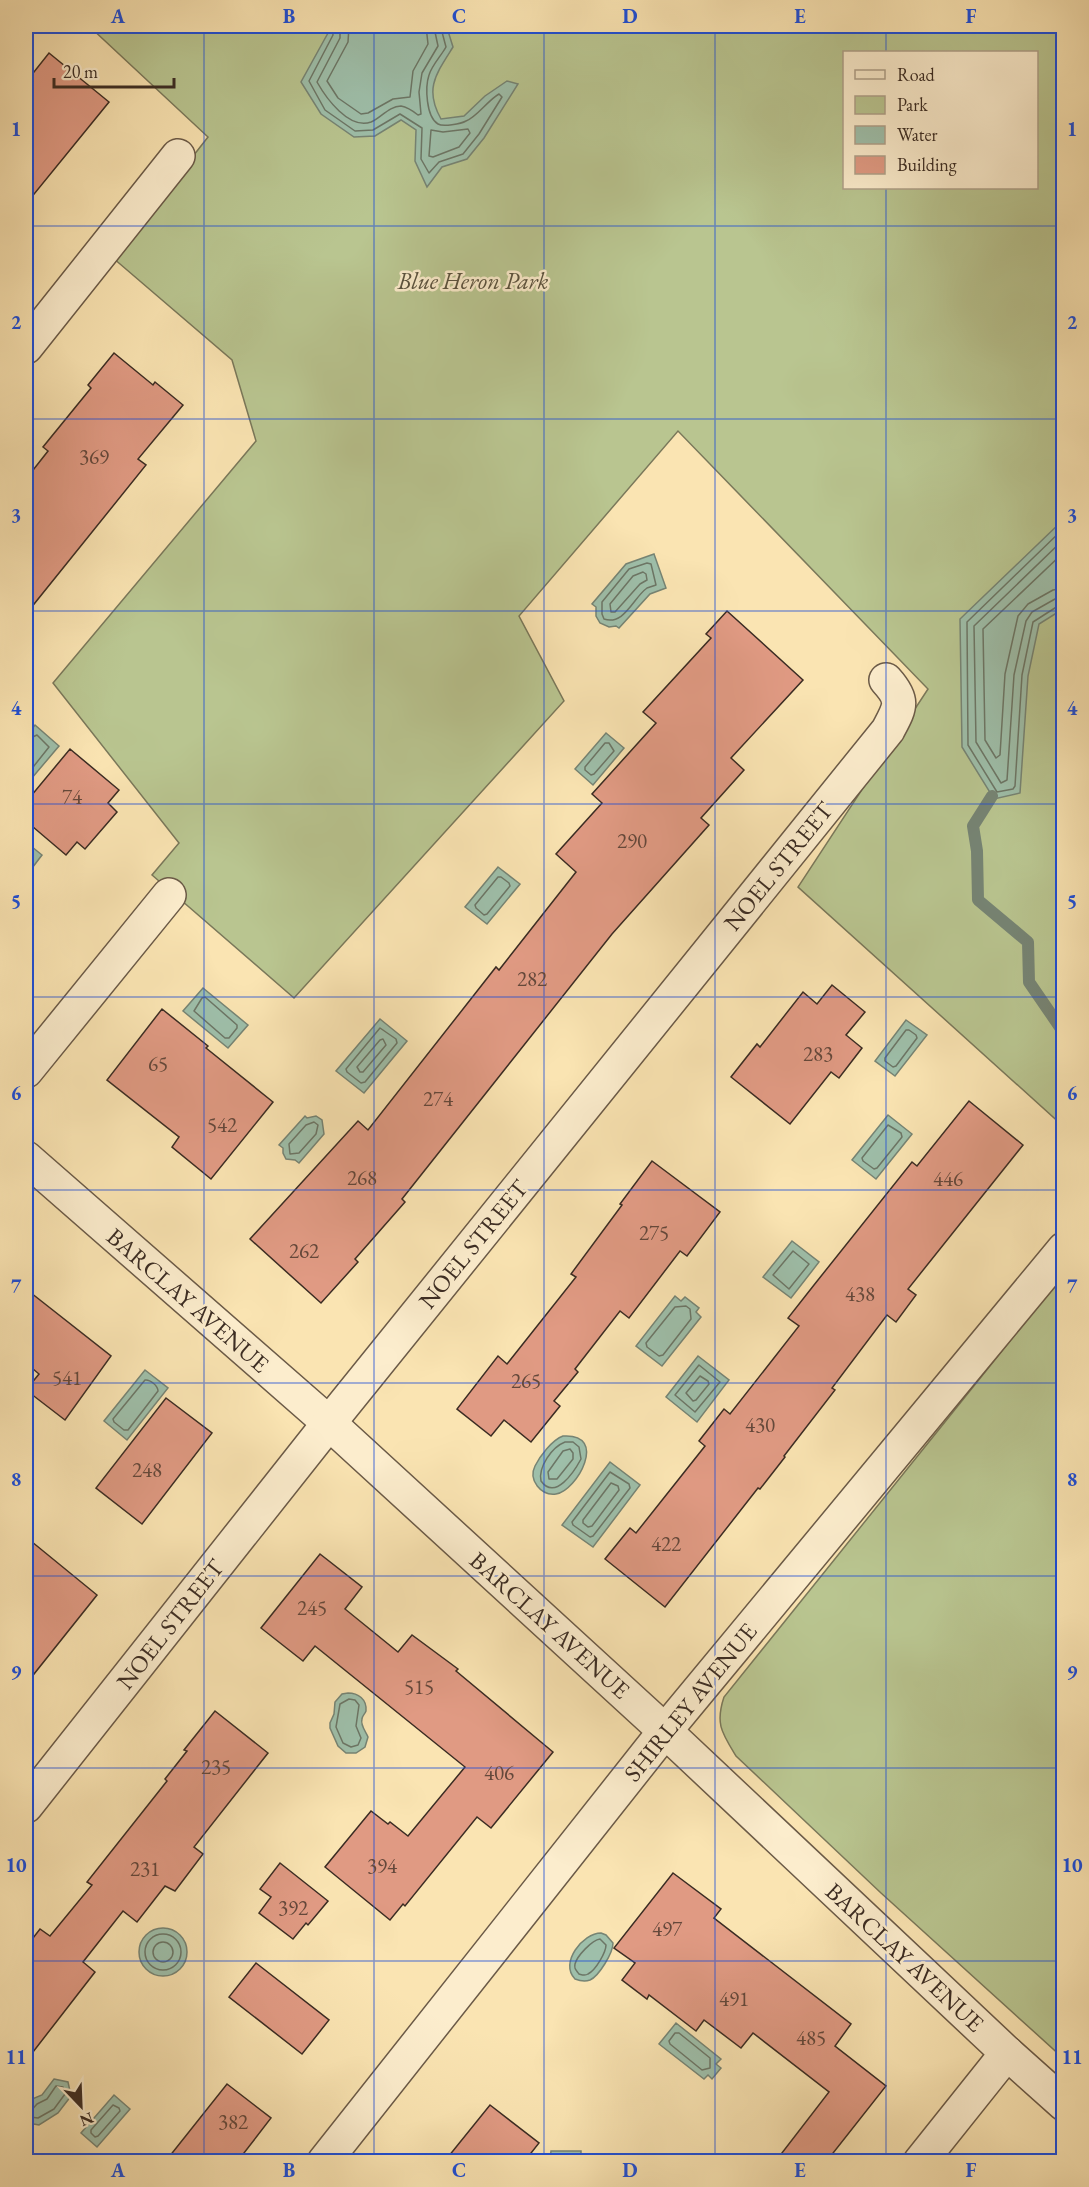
<svg xmlns="http://www.w3.org/2000/svg" width="1089" height="2187" font-family="'EB Garamond',serif">
<rect width="100%" height="100%" fill="#fae4b2"/>
<filter id="stains"><feTurbulence type="fractalNoise" baseFrequency=".00333" numOctaves="4"/><feColorMatrix values="0 0 0 0 .2 0 0 0 0 .09 0 0 0 0 .02 0 0 0 .5 -.17"/></filter>
<radialGradient id="worn" r=".72"><stop offset=".6" stop-color="#630" stop-opacity="0"/><stop offset="1" stop-color="#630" stop-opacity=".3"/></radialGradient>
<g fill="#b9c590" stroke="#7a785a" stroke-width="1.5" fill-rule="evenodd">
<path d="M 89,26 L 1063,26 L 1063,1126 L 798,887 L 928,689 L 678,431 L 519,616 L 564,701 L 294,998 L 152,875 L 179,843 L 53,683 L 256,441 L 232,360 L 113,258 L 208,137 ZM 844,52 L 1036,52 L 1036,188 L 844,188 Z"/>
<path d="M 1063,1275 L 1063,2058 L 881,1893 L 736,1756 C 722,1733 715,1724 724,1697 Z"/>
</g>
<g fill="#9ebfaa" stroke="#768474" stroke-width="1.5">
<path d="M 326,26 L 452,26 L 448,31 L 453,47 C 436,74 424,89 441,119 L 464,116 L 485,96 L 507,81 L 518,84 L 484,138 L 467,159 L 442,167 L 427,187 L 415,161 L 416,130 L 401,120 L 375,136 L 354,137 L 321,114 L 301,82 L 328,33 Z"/>
<polygon points="1063,520 1063,609 1039,624 1028,676 1020,793 994,799 962,747 960,619"/>
<polygon points="654,554 666,588 650,594 619,628 616,626 609,627 600,623 596,616 596,607 592,604 626,564"/>
<polygon points="35,725 59,746 26,785 26,736"/>
<polygon points="606,733 624,748 593,785 575,769"/>
<polygon points="26,842 42,855 26,876"/>
<polygon points="498,867 520,884 487,924 465,907"/>
<polygon points="203,988 248,1025 228,1048 183,1011"/>
<polygon points="380,1019 407,1041 364,1093 336,1071"/>
<polygon points="906,1020 927,1035 895,1076 875,1061"/>
<polygon points="888,1115 912,1134 876,1179 852,1160"/>
<polygon points="305,1116 307,1118 316,1116 322,1120 324,1134 299,1163 295,1160 286,1159 283,1153 283,1148 279,1145"/>
<polygon points="792,1241 819,1262 791,1298 763,1277"/>
<polygon points="675,1296 681,1301 685,1297 699,1308 696,1312 701,1317 662,1366 636,1346"/>
<polygon points="698,1356 729,1380 697,1422 666,1397"/>
<polygon points="145,1370 168,1388 127,1440 104,1421"/>
<path d="M 563,1436 C 609,1433 577,1491 556,1494 C 541,1496 528,1480 535,1466 C 540,1456 552,1440 563,1436 Z"/>
<polygon points="610,1462 640,1485 593,1547 562,1525"/>
<path d="M 348,1693 C 358,1693 367,1699 366,1711 C 365,1714 362,1716 362,1719 C 360,1725 366,1732 368,1737 L 365,1747 L 356,1753 L 346,1753 L 338,1746 L 330,1728 L 330,1723 L 334,1714 L 335,1702 L 342,1694 Z"/>
<circle cx="163" cy="1952" r="24"/>
<path d="M 601,1933 L 606,1935 L 613,1943 C 613,1953 599,1976 590,1980 C 585,1982 580,1981 575,1979 C 559,1963 583,1933 601,1933 Z"/>
<polygon points="676,2023 721,2059 716,2064 721,2068 712,2079 708,2075 704,2079 659,2044"/>
<polygon points="54,2079 68,2082 71,2096 58,2113 39,2125 28,2123 26,2111 32,2099 42,2095"/>
<polygon points="114,2095 130,2109 97,2147 81,2133"/>
<polygon points="551,2151 581,2151 581,2161 550,2161"/>
</g>
<g fill="none" stroke-linecap="round" stroke-linejoin="round">
<g stroke="#6c7666" stroke-width="1.5">
<path d="M 332,26 L 333,35 L 309,81 L 325,110 L 355,131 L 373,130 L 400,114 L 422,128 L 421,159 L 429,173 L 439,162 L 463,154 L 479,134 L 502,97 L 499,94 C 487,101 477,117 466,121 C 461,124 443,127 438,124 C 426,117 425,87 429,75 C 432,65 441,56 446,47 L 442,32 L 444,26"/>
<path d="M 340,26 L 340,38 L 317,82 C 326,98 349,130 371,122 C 381,118 389,106 401,106 C 407,107 413,111 418,115 L 421,114 L 419,92 L 422,73 L 438,46 L 435,32 L 436,26"/>
<polyline points="349,26 348,42 327,81 338,98 361,114 368,113 393,99 410,97 413,71 428,44 426,26"/>
<polygon points="468,129 470,133 459,147 433,157 429,156 431,130 443,132"/>
<polyline points="1064,528 967,622 968,745 997,792 1013,789 1015,786 1022,675 1033,622 1058,606 1064,605"/>
<polyline points="1064,539 974,626 976,742 1001,783 1007,780 1014,675 1026,621 1032,612 1055,599 1064,597"/>
<polyline points="1064,552 983,629 985,740 996,758 1000,755 1005,674 1018,616 1028,604 1053,590 1064,588"/>
<path d="M 647,563 L 651,564 L 656,585 C 653,586 650,587 647,588 C 633,598 624,626 604,619 L 602,614 L 602,602 L 629,569 Z"/>
<polygon points="643,572 646,574 647,580 640,584 615,612 611,612 610,604 633,576"/>
<polyline points="26,740 37,735 49,747 26,776"/>
<polygon points="605,743 609,743 614,751 594,774 591,775 585,770 585,767"/>
<polygon points="498,877 501,877 509,883 510,886 487,914 484,915 476,908 475,905"/>
<polygon points="205,997 237,1025 237,1028 229,1038 225,1038 194,1011 202,998"/>
<polygon points="380,1028 396,1039 397,1043 365,1082 361,1083 347,1072 346,1069"/>
<polygon points="906,1030 909,1030 916,1035 917,1038 896,1066 893,1067 885,1061 885,1058"/>
<polygon points="383,1039 386,1045 363,1072 360,1072 357,1067 380,1040"/>
<polygon points="314,1122 318,1125 316,1134 299,1153 290,1154 289,1144 306,1125"/>
<polygon points="888,1125 901,1133 902,1137 877,1168 874,1169 863,1161 862,1158"/>
<polygon points="793,1251 809,1264 789,1289 773,1275"/>
<polygon points="686,1306 690,1309 691,1319 663,1355 659,1356 647,1347 646,1343 675,1307"/>
<polygon points="699,1365 720,1382 695,1412 675,1395"/>
<polygon points="700,1376 708,1381 709,1384 696,1400 693,1401 686,1393"/>
<path d="M 145,1380 C 150,1379 158,1386 158,1391 L 128,1430 L 124,1430 L 114,1422 L 113,1419 Z"/>
<path d="M 565,1442 L 573,1442 L 579,1447 L 581,1459 C 574,1472 555,1501 541,1481 C 538,1467 552,1447 565,1442 Z"/>
<polygon points="570,1449 573,1453 573,1459 557,1479 549,1479 548,1472 563,1451"/>
<polygon points="610,1472 629,1484 630,1488 593,1536 590,1537 573,1525 572,1522"/>
<polygon points="611,1483 618,1486 619,1490 592,1526 588,1527 583,1523 583,1520"/>
<polygon points="349,1699 355,1700 359,1705 356,1726 361,1738 358,1745 351,1747 343,1743 336,1727 340,1704"/>
<circle cx="163" cy="1952" r="18"/>
<path d="M 600,1939 L 606,1945 C 606,1952 596,1970 588,1974 C 585,1976 583,1975 579,1974 C 576,1970 574,1969 575,1964 C 577,1956 592,1940 600,1939 Z"/>
<circle cx="163" cy="1952" r="10"/>
<polygon points="675,2033 679,2033 710,2058 710,2068 702,2070 670,2044 669,2041"/>
<polygon points="56,2086 63,2087 65,2094 54,2109 38,2118 30,2117 29,2113 37,2104 47,2099"/>
<polygon points="113,2105 119,2108 120,2111 98,2136 95,2137 91,2133 91,2130"/>
</g>
<polyline stroke="#768474" stroke-width="12" points="992,796 973,826 977,851 978,900 1028,942 1029,982 1064,1033"/>
</g>
<g fill="#e09a83" stroke="#3b2c23" stroke-width="1.5">
<polygon points="49,53 109,102 26,204 26,82"/>
<polygon points="114,353 153,385 155,382 183,405 138,459 146,465 26,614 26,479 48,451 43,447 91,388 88,385"/>
<polygon points="727,611 803,680 731,758 744,770 701,818 709,825 612,934 402,1199 405,1202 355,1259 358,1262 321,1303 250,1239 358,1121 368,1130 496,967 499,970 576,872 556,854 602,803 592,794 656,723 643,712 711,638 706,634"/>
<polygon points="70,749 119,790 108,803 117,812 85,849 77,842 66,855 26,821 26,802"/>
<polygon points="832,985 865,1012 846,1035 862,1048 839,1078 831,1072 790,1124 731,1077 757,1044 760,1047 803,992 817,1004"/>
<polygon points="162,1009 208,1046 206,1048 273,1102 211,1179 172,1147 179,1137 107,1080"/>
<polygon points="969,1101 1023,1145 908,1289 916,1295 896,1322 887,1315 832,1388 835,1390 784,1456 785,1457 760,1489 758,1488 665,1607 605,1559 630,1528 636,1533 705,1446 699,1441 724,1409 730,1414 799,1326 788,1318 814,1285 912,1162 917,1166"/>
<polygon points="652,1161 720,1212 687,1256 680,1251 629,1318 620,1311 575,1369 578,1372 554,1401 560,1406 531,1442 504,1420 491,1436 457,1409 498,1356 507,1364 576,1277 571,1274 622,1205 620,1204"/>
<polygon points="26,1289 111,1356 65,1420 26,1390 39,1374 26,1363"/>
<polygon points="166,1398 212,1433 142,1524 96,1488"/>
<polygon points="26,1537 97,1595 26,1684"/>
<polygon points="320,1554 362,1587 345,1609 398,1652 412,1635 458,1669 456,1671 553,1752 491,1828 477,1817 405,1906 403,1904 390,1920 325,1867 371,1811 388,1824 390,1822 408,1836 465,1767 315,1646 303,1661 261,1628"/>
<polygon points="215,1711 268,1753 194,1847 203,1854 175,1891 165,1886 137,1922 123,1911 83,1962 95,1972 26,2061 26,1947 40,1929 50,1936 92,1885 87,1882 167,1781 165,1779 187,1751 184,1750"/>
<polygon points="280,1863 328,1901 308,1925 306,1923 293,1939 259,1913 271,1897 260,1889"/>
<polygon points="673,1873 721,1909 714,1918 851,2024 835,2046 886,2086 826,2162 775,2162 829,2092 753,2033 741,2048 704,2020 696,2031 649,1995 647,1999 622,1980 635,1963 614,1948"/>
<polygon points="256,1963 329,2020 302,2054 229,1997"/>
<polygon points="227,2084 271,2118 237,2162 165,2162"/>
<polygon points="490,2105 539,2143 524,2162 444,2162"/>
</g>
<g fill="none" stroke-linecap="round" stroke-linejoin="round">
<defs>
<g id="minor">
<polyline points="26,347 178,156"/>
<polyline points="26,1071 169,895"/>
<polyline points="26,1158 329,1423 665,1731 1007,2053 1064,2104"/>
<path d="M 26,1806 L 329,1423 L 888,730 C 900,707 905,701 886,680"/>
<polyline points="324,2162 665,1731 1064,1249"/>
<polyline points="920,2162 1007,2053"/>
</g>
</defs>
<use href="#minor" stroke="#6b5a47" stroke-width="36"/>
<use href="#minor" stroke="#fcedcd" stroke-width="33"/>
</g>
<path fill="none" stroke="#1d4ed8" stroke-width="1.5" stroke-opacity="0.55" d="M 204,26 L 204,2162M 374,26 L 374,2162M 544,26 L 544,2162M 715,26 L 715,2162M 886,26 L 886,52M 886,188 L 886,2162M 26,226 L 1064,226M 26,419 L 1064,419M 26,611 L 1064,611M 26,804 L 1064,804M 26,997 L 1064,997M 26,1190 L 1064,1190M 26,1383 L 1064,1383M 26,1576 L 1064,1576M 26,1768 L 1064,1768M 26,1961 L 1064,1961"/>
<g text-anchor="middle" dominant-baseline="central" stroke-width="5" stroke-linejoin="round" paint-order="stroke">
<g font-size="21" fill="#64483b">
<text x="94" y="456">369</text>
<text x="72" y="796">74</text>
<text x="632" y="840">290</text>
<text x="532" y="978">282</text>
<text x="818" y="1053">283</text>
<text x="158" y="1063">65</text>
<text x="438" y="1098">274</text>
<text x="222" y="1124">542</text>
<text x="362" y="1177">268</text>
<text x="948" y="1178">446</text>
<text x="654" y="1232">275</text>
<text x="304" y="1250">262</text>
<text x="860" y="1293">438</text>
<text x="67" y="1377">541</text>
<text x="526" y="1380">265</text>
<text x="760" y="1424">430</text>
<text x="147" y="1469">248</text>
<text x="666" y="1543">422</text>
<text x="312" y="1607">245</text>
<text x="419" y="1686">515</text>
<text x="216" y="1766">235</text>
<text x="499" y="1772">406</text>
<text x="382" y="1865">394</text>
<text x="145" y="1868">231</text>
<text x="293" y="1907">392</text>
<text x="667" y="1928">497</text>
<text x="734" y="1998">491</text>
<text x="811" y="2037">485</text>
<text x="233" y="2121">382</text>
</g>
<g font-size="24" font-style="italic" fill="#5a523e" stroke="#fcedcd">
<text x="473" y="280">Blue Heron Park</text>
</g>
<g font-size="24" fill="#3b2c23" stroke="#fcedcd">
<text transform="translate(778 866) rotate(-51)">NOEL STREET</text>
<text transform="translate(473 1244) rotate(-51)">NOEL STREET</text>
<text transform="translate(188 1300) rotate(41)">BARCLAY AVENUE</text>
<text transform="translate(170 1624) rotate(-52)">NOEL STREET</text>
<text transform="translate(550 1625) rotate(42)">BARCLAY AVENUE</text>
<text transform="translate(690 1702) rotate(-51)">SHIRLEY AVENUE</text>
<text transform="translate(905 1957) rotate(43)">BARCLAY AVENUE</text>
</g>
</g>
<rect width="1089" height="2187" fill="none" stroke="#fae4b2" stroke-width="66"/>
<rect x="843" y="51" width="195" height="138" fill="#fcedcd" stroke="#afa089" stroke-width="1.5"/>
<rect x="855" y="70" width="30" height="9" fill="#fcedcd" stroke="#afa089" stroke-width="1.5"/>
<text x="897" y="81" font-size="18" fill="#3b2c23">Road</text>
<rect x="855" y="96" width="30" height="18" fill="#b9c590" stroke="#afa089" stroke-width="1.5"/>
<text x="897" y="111" font-size="18" fill="#3b2c23">Park</text>
<rect x="855" y="126" width="30" height="18" fill="#9ebfaa" stroke="#afa089" stroke-width="1.5"/>
<text x="897" y="141" font-size="18" fill="#3b2c23">Water</text>
<rect x="855" y="156" width="30" height="18" fill="#e09a83" stroke="#afa089" stroke-width="1.5"/>
<text x="897" y="171" font-size="18" fill="#3b2c23">Building</text>
<g transform="translate(81 2106) rotate(157)" stroke="#fcedcd" stroke-width="4.5" paint-order="stroke">
<path d="M0-4.5L10 22L0 15L-10 22Z" fill="#3b2c23"/>
<text y="-9" font-size="16" font-weight="bold" text-anchor="middle" fill="#3b2c23">N</text>
</g>
<path d="M54 78v9h120v-9" fill="none" stroke="#3b2c23" stroke-width="3"/>
<text x="63" y="78" font-size="18" fill="#3b2c23" stroke="#fcedcd" stroke-width="4.5" paint-order="stroke">20 m</text>
<rect x="33" y="33" width="1023" height="2121" fill="none" stroke="#1d4ed8" stroke-width="2"/>
<g font-size="20" text-anchor="middle" font-weight="bold" fill="#1d4ed8">
<text x="118" y="23">A</text>
<text x="289" y="23">B</text>
<text x="459" y="23">C</text>
<text x="630" y="23">D</text>
<text x="800" y="23">E</text>
<text x="971" y="23">F</text>
<text x="16" y="136">1</text>
<text x="1072" y="136">1</text>
<text x="16" y="329">2</text>
<text x="1072" y="329">2</text>
<text x="16" y="522">3</text>
<text x="1072" y="522">3</text>
<text x="16" y="715">4</text>
<text x="1072" y="715">4</text>
<text x="16" y="908">5</text>
<text x="1072" y="908">5</text>
<text x="16" y="1100">6</text>
<text x="1072" y="1100">6</text>
<text x="16" y="1293">7</text>
<text x="1072" y="1293">7</text>
<text x="16" y="1486">8</text>
<text x="1072" y="1486">8</text>
<text x="16" y="1679">9</text>
<text x="1072" y="1679">9</text>
<text x="16" y="1872">10</text>
<text x="1072" y="1872">10</text>
<text x="16" y="2064">11</text>
<text x="1072" y="2064">11</text>
<text x="118" y="2177">A</text>
<text x="289" y="2177">B</text>
<text x="459" y="2177">C</text>
<text x="630" y="2177">D</text>
<text x="800" y="2177">E</text>
<text x="971" y="2177">F</text>
</g>
<rect width="100%" height="100%" filter="url(#stains)"/>
<rect width="100%" height="100%" fill="url(#worn)"/>
</svg>
